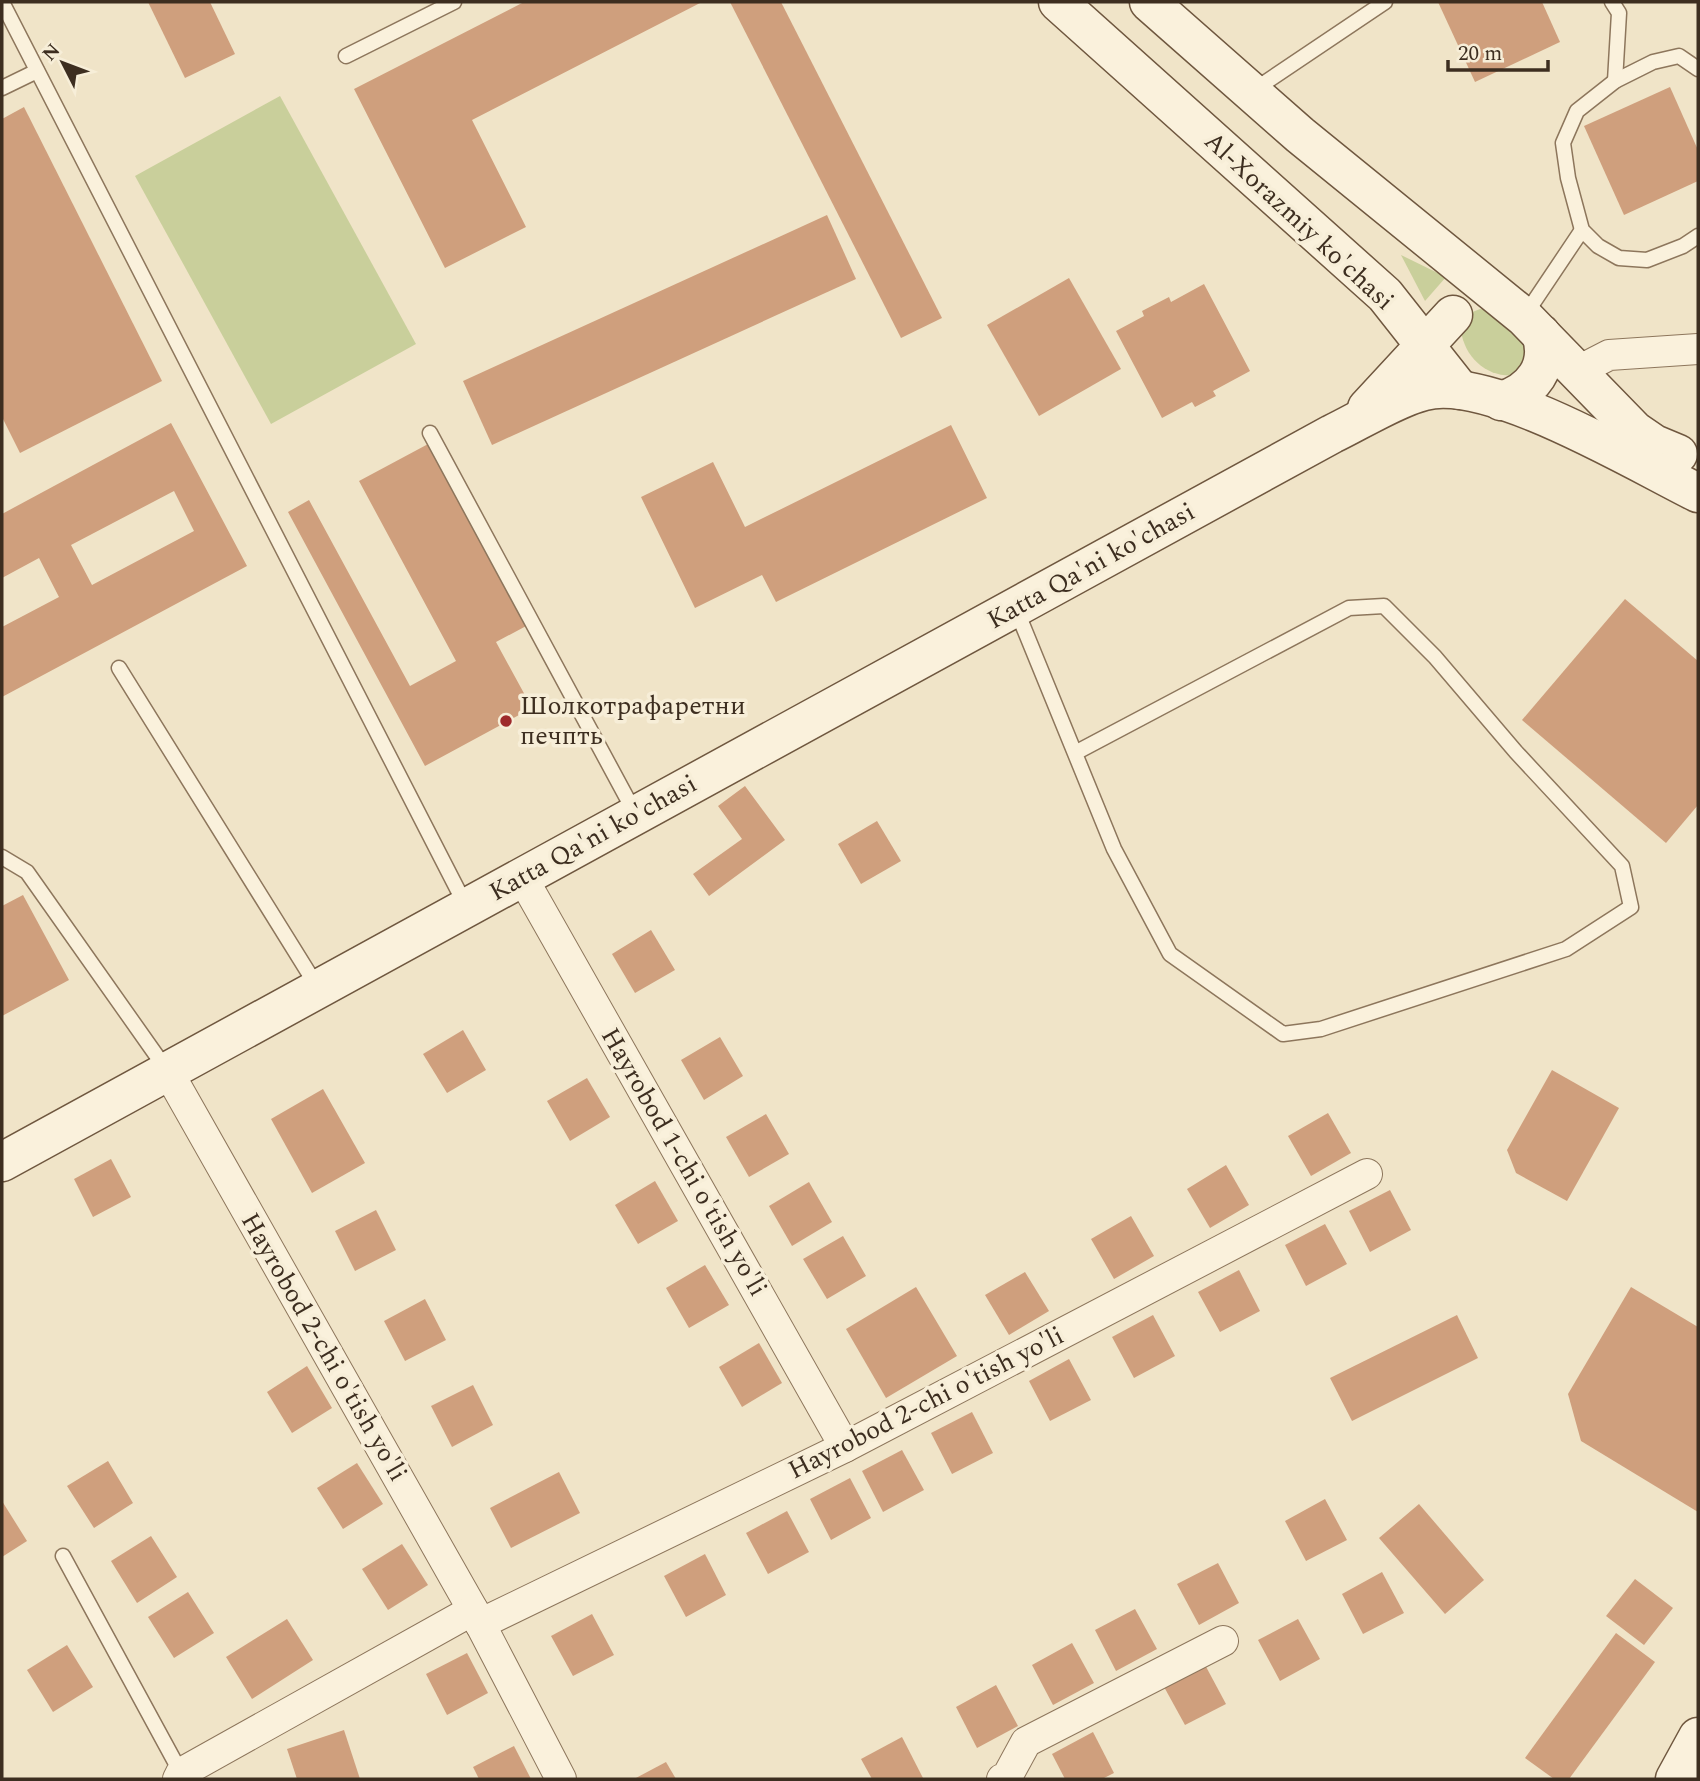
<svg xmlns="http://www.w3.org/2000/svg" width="1700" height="1781" font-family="Spectral,serif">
<rect width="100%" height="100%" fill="#f0e4c8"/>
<g fill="#c9cf9b">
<polygon points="280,96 416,344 271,424 135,176"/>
<polygon points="1401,255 1446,277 1425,301"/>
<path d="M 1480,309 L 1493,311 L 1531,350 L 1517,375 C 1489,379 1465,359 1461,331 L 1470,313 Z"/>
</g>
<g fill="#cf9f7d" fill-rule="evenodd">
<polygon points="148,2 210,2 235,54 185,78"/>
<polygon points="524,2 702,2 472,120 526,227 445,268 354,89"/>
<polygon points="730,2 781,2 942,318 901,338"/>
<polygon points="1438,2 1542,2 1560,42 1475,82"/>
<polygon points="1670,87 1698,150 1698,181 1624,215 1584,126"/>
<polygon points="24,107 162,381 20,453 2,417 2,119"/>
<polygon points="827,215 856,279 492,445 463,381"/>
<polygon points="1069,278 1121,369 1039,416 987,325"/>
<polygon points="1204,284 1250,371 1213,391 1216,396 1195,407 1192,402 1162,418 1116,331 1144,316 1142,311 1169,297 1171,302"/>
<path d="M 171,423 L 247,566 L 2,697 L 2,627 L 59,597 L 39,558 L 2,578 L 2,514 ZM 174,491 L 194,531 L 92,585 L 71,545 Z"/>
<polygon points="951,425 987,498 776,602 762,575 695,608 641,497 713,462 745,527"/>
<polygon points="430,443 528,625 496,642 532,708 425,766 288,512 309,500 410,686 456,661 359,481"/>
<polygon points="1625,599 1698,661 1698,805 1666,843 1522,720"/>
<polygon points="745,786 785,840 709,896 693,874 742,839 718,806"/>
<polygon points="877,821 901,861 861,884 838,844"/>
<polygon points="23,895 69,980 2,1016 2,906"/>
<polygon points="651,930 675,970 635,993 612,954"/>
<polygon points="463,1030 486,1070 447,1093 423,1054"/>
<polygon points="720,1037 743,1076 704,1100 681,1060"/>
<polygon points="1552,1070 1619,1108 1567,1201 1516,1173 1507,1150"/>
<polygon points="587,1078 610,1117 570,1141 547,1101"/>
<polygon points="323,1089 365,1163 312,1193 271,1119"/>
<polygon points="1328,1113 1351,1153 1311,1176 1288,1136"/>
<polygon points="766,1114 789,1154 749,1177 726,1137"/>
<polygon points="111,1159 131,1197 93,1217 74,1179"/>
<polygon points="1226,1165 1249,1205 1210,1228 1187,1189"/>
<polygon points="655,1181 678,1221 638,1244 615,1205"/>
<polygon points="809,1182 832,1222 792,1246 769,1206"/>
<polygon points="1390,1190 1411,1230 1370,1252 1349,1211"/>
<polygon points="376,1210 396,1250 355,1271 335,1231"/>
<polygon points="1131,1216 1154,1256 1114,1279 1091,1239"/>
<polygon points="1325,1224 1347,1264 1306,1286 1285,1245"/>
<polygon points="843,1236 866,1276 827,1299 803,1259"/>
<polygon points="705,1265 729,1305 689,1328 666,1288"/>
<polygon points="1239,1270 1260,1311 1220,1332 1198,1292"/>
<polygon points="1025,1272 1049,1311 1009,1335 985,1295"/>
<polygon points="916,1287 957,1356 886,1398 846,1329"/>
<polygon points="1631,1287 1698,1327 1698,1512 1581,1441 1568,1394"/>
<polygon points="425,1299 446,1340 405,1361 384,1321"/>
<polygon points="1153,1315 1175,1356 1134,1378 1112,1337"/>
<polygon points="1457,1315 1478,1358 1352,1421 1330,1378"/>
<polygon points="759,1343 782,1383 742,1407 719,1367"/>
<polygon points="1069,1359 1091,1400 1050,1421 1029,1381"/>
<polygon points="307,1366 332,1408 292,1433 267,1392"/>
<polygon points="473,1385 493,1425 452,1447 431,1406"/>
<polygon points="972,1412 993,1453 952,1474 931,1433"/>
<polygon points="902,1450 924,1490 883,1512 862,1471"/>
<polygon points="108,1461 133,1503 94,1528 67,1486"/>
<polygon points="357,1463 383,1504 343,1529 317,1488"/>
<polygon points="559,1472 580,1513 511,1548 490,1508"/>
<polygon points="850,1478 871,1518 831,1540 810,1499"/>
<polygon points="1325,1499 1347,1540 1306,1561 1285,1521"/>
<polygon points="2,1501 27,1541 2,1557"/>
<polygon points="1419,1504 1484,1580 1445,1614 1379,1538"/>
<polygon points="787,1511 809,1552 768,1574 746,1533"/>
<polygon points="151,1536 177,1577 137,1603 111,1561"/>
<polygon points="402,1544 428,1585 388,1610 362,1569"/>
<polygon points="705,1554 726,1595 686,1617 664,1576"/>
<polygon points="1218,1563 1239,1603 1199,1625 1177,1584"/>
<polygon points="1382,1572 1404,1613 1363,1634 1342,1594"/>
<polygon points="1635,1579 1673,1608 1644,1645 1606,1616"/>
<polygon points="188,1592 214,1633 174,1658 148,1617"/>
<polygon points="1135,1609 1157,1649 1116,1671 1095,1630"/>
<polygon points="592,1614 614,1655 573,1676 551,1636"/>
<polygon points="287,1619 313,1660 252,1699 226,1657"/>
<polygon points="1298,1619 1320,1659 1280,1681 1258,1640"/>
<polygon points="1616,1633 1655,1662 1569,1779 1554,1779 1525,1758"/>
<polygon points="1072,1643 1094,1683 1053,1705 1032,1665"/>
<polygon points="67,1645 93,1687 53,1712 27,1670"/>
<polygon points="467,1653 488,1693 447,1715 426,1674"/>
<polygon points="1204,1663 1226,1704 1185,1725 1163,1685"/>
<polygon points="996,1685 1018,1726 977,1748 956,1707"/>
<polygon points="344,1730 360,1779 297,1779 287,1749"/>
<polygon points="1093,1732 1114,1773 1102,1779 1065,1779 1052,1754"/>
<polygon points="902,1737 923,1778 872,1779 861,1759"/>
<polygon points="514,1746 531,1779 479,1779 473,1767"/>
<polygon points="666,1762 676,1779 634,1779"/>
</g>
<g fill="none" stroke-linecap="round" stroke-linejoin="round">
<defs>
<g id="service">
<polyline points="2,2 466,906"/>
<polyline points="1612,2 1619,13 1615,81"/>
<polyline points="346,56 454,2"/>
<polyline points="1698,69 1679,56 1653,62 1615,81 1577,111 1563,143 1568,178 1582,230 1598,246 1619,258 1647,260 1683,246 1698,236"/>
<polyline points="2,88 37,71"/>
<polyline points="1254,90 1385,2"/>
<polyline points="1525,315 1582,230"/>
<polyline points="430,433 635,813"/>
<polyline points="1016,609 1114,849 1170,954 1283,1034 1321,1029 1566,949 1631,907 1622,866 1516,752 1435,657 1384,606 1349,608 1075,753"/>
<polyline points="119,668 318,988"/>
<polyline points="2,857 27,872 166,1069"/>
<polyline points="63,1556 181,1773"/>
</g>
<g id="minor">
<polyline points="1576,372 1609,355 1698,349"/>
<polyline points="522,877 845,1447"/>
<polyline points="167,1070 473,1610 561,1779"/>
<polyline points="480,1624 845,1447 1367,1174"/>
<polyline points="178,1779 181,1773 473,1610"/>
<polyline points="1002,1779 1007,1777 1026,1742 1223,1641"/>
</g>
<g id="secondary">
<polyline points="1058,2 1385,295 1460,390"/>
<polyline points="1149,2 1300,135 1524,317 1635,431 1654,444 1678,454"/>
<path d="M 1501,401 C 1532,392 1552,366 1541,334"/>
<polyline points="1367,408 1453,315"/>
<path d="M 2,1162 L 1332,434 C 1359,421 1396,398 1424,391 C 1490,374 1637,463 1698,493"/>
<polyline points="1675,1779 1698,1737"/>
</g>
</defs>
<use href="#service" stroke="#8d765c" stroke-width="17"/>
<use href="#minor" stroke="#8d765c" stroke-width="32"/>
<use href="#secondary" stroke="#6f573f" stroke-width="41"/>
<use href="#service" stroke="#faf1dc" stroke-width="14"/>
<use href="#minor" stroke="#faf1dc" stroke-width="30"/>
<use href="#secondary" stroke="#faf1dc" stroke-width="38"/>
</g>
<circle fill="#9e2a2b" stroke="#f7eed8" stroke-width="2.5" cx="506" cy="721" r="7"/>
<g text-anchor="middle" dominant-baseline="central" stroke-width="7" stroke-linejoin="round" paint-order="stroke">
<g font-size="26" fill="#3d2e20" stroke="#f7eed8">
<text transform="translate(1299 221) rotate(43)">Al-Xorazmiy ko'chasi</text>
<text transform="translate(1091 566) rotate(-29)">Katta Qa'ni ko'chasi</text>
<text transform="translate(593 838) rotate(-29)">Katta Qa'ni ko'chasi</text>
<text transform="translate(684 1162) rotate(60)">Hayrobod 1-chi o'tish yo'li</text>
<text transform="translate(324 1347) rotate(60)">Hayrobod 2-chi o'tish yo'li</text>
<text transform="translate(926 1403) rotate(-27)">Hayrobod 2-chi o'tish yo'li</text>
</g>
<g font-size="26" fill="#3d2e20" stroke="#f7eed8" text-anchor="start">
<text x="520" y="706">Шолкотрафаретни<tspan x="520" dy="30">печпть</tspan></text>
</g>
</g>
<rect width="1700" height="1781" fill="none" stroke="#3d2e20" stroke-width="7"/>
<g transform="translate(63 63) rotate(312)" stroke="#f7eed8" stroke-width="5" paint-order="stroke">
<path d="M0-5L12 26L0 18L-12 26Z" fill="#3d2e20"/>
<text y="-10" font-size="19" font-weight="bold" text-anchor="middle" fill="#3d2e20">N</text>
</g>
<path d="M1448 60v10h100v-10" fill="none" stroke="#3d2e20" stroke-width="3.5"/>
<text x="1458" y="60" font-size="21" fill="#3d2e20" stroke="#f7eed8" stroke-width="5" paint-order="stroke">20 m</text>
</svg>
